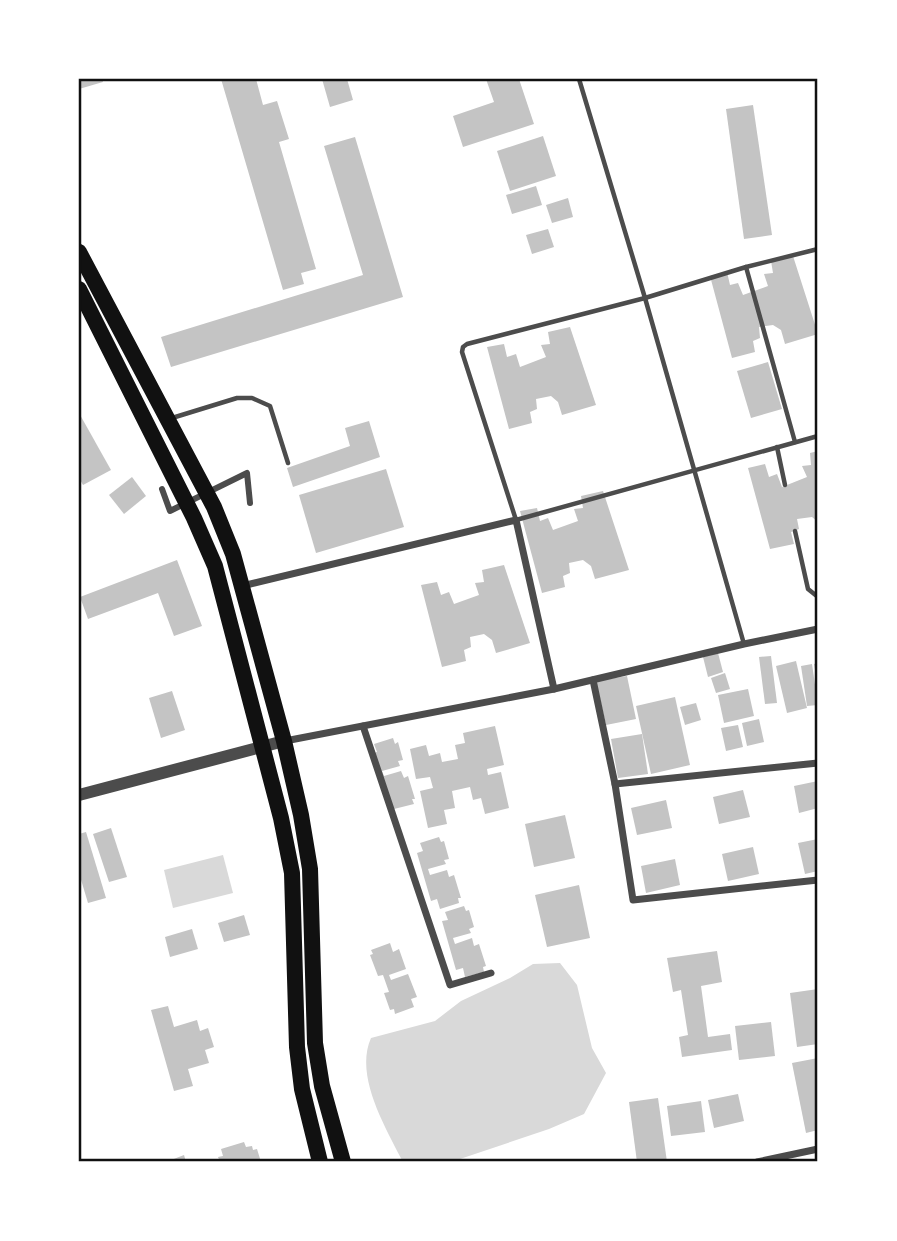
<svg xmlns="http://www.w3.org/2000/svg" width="897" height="1241" font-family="'PT Sans',sans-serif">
<rect width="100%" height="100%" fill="#fff"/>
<g fill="#d9d9d9">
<polygon points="223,855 233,893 173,908 164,870"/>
<path d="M 560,963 L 577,985 L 592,1048 L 606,1073 L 584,1114 L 549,1129 L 451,1162 L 403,1162 C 386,1128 354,1076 371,1038 L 435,1021 L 461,1001 L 510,978 L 533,964 Z"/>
</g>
<g fill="#c4c4c4">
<polygon points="79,79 102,79 103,82 79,89"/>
<polygon points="221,79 256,79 263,105 277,101 289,139 279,142 316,269 301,273 304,284 283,290"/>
<polygon points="322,79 347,79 353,100 330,107"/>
<polygon points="486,79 519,79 534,124 463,147 453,116 494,102"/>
<polygon points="753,105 772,235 744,239 726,109"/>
<polygon points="543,136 556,176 510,191 497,151"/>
<polygon points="355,137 403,297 171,367 161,337 363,275 324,146"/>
<polygon points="536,186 542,205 512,214 506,195"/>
<polygon points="568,198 573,217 552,223 546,205"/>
<polygon points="548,229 554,247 532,254 526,235"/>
<polygon points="793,256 818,334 785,344 781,330 773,325 759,327 760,338 753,341 755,352 732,358 710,276 727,272 730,285 738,283 743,295 768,286 764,274 773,273 771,261"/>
<polygon points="570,327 596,405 562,415 558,402 551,396 536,399 537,409 530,412 532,423 509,429 487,347 504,344 507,357 516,354 520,367 546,357 541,345 550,344 548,332"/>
<polygon points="768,362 782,409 751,418 737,371"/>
<polygon points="79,413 111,470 83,485 79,478"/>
<polygon points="369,421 380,457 293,487 287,468 350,446 345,428"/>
<polygon points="818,451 818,522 812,517 797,519 799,529 791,532 794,544 770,549 748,468 765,464 769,477 777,474 782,487 807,477 802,466 811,465 810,453"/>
<polygon points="386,469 404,527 316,553 299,495"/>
<polygon points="132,477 146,496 124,514 109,495"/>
<polygon points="603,491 629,570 595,579 591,566 583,560 569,563 570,573 563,576 565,587 542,593 520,511 537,508 540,521 548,518 553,530 578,521 574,509 583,508 581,496"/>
<polygon points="177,560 202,626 174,636 158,593 88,619 80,597"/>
<polygon points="504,565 530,643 496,653 492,640 484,634 470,637 471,647 464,650 466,661 442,667 421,585 437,582 441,595 449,592 454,604 479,595 475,583 484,582 482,570"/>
<polygon points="718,653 723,672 708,677 703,657"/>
<polygon points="771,656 777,703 765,704 759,657"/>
<polygon points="796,661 807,708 787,713 776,666"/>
<polygon points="818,663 818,681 817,681 814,664"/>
<polygon points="812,664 818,705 807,706 801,666"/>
<polygon points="725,673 730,689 716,693 711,678"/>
<polygon points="627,676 636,719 606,725 596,681"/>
<polygon points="748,689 754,716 724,723 718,695"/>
<polygon points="172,691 185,730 161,738 149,698"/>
<polygon points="675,697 690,765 651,774 636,706"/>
<polygon points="696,703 701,720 685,725 680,707"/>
<polygon points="759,719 764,742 747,746 742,723"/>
<polygon points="738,725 743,747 726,751 721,728"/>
<polygon points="495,726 504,765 487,769 488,775 501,772 509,808 485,814 481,798 473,800 470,787 452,791 455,808 444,810 447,824 428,828 420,791 433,788 430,777 416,779 410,749 426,745 429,756 440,753 442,762 458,759 455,745 465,743 463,733"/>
<polygon points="642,734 648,774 618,778 611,739"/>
<polygon points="393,738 395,744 398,742 403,760 398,761 400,766 382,771 384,776 401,771 404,778 408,776 415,799 412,799 414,804 394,809 371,754 377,752 374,744"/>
<polygon points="818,781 818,808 799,813 794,786"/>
<polygon points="743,790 750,817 719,824 713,797"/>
<polygon points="666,800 672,828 637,835 631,808"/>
<polygon points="565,815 575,858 534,867 525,824"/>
<polygon points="111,828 127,877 109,882 93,834"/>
<polygon points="86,832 106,898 88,903 79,873 79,834"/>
<polygon points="439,837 441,842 444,841 449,859 444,860 446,864 428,869 430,875 447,870 449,877 454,875 461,898 458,898 459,903 440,909 437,899 431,901 417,853 423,851 420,843"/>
<polygon points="818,839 818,871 805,874 798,843"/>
<polygon points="753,847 759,874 728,881 722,854"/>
<polygon points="675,859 680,885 646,893 641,866"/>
<polygon points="579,885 590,938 547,947 535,895"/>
<polygon points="464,906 466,911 469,910 474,927 469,929 471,933 453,938 455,944 472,938 474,946 479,944 486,966 483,967 484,972 465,977 463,968 456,970 442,921 448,920 445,912"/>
<polygon points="244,915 250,935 224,942 218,923"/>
<polygon points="192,929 198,949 170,957 165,937"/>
<polygon points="390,943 393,952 399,949 406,969 389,975 391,980 408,974 417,997 411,999 414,1007 395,1014 394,1009 390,1010 384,993 389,992 383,975 378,976 370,955 373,954 371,950"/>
<polygon points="717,951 722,982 701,986 708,1037 730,1034 732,1050 682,1057 679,1037 688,1035 681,990 673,992 667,958"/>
<polygon points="818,989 818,1044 797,1047 790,993"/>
<polygon points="168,1006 174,1027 197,1020 200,1031 208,1028 214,1047 205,1050 209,1063 188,1069 193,1086 174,1091 151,1010"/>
<polygon points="771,1022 775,1056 739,1060 735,1026"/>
<polygon points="818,1058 818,1130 806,1133 792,1063"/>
<polygon points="738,1094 744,1121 714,1128 708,1100"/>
<polygon points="658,1098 667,1162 637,1162 629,1102"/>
<polygon points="701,1101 705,1132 671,1136 667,1106"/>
<polygon points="244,1142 246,1147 252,1146 253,1150 257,1149 261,1162 220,1162 218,1157 223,1156 221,1149"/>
<polygon points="184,1155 186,1162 166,1162"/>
</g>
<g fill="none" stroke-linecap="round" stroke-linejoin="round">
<g stroke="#4c4c4c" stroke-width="4.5">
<polyline points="579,79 645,298 744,644"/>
<polyline points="818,249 746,267 645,298 467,344 463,347 462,352 516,520 818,436"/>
<polyline points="746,267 795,442"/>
<polyline points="172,418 237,398 252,398 270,406 288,463"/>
<polyline points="777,447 785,485"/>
<polyline points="795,531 808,589 818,597"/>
</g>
<polyline stroke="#4c4c4c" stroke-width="6" points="162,489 170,511 247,473 250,503"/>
<g stroke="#4c4c4c" stroke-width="7">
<polyline points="242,586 516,520 554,689"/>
<polyline points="593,680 615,784 633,900 818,880"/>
<polyline points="363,726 450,985 491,973"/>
<polyline points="285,741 554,689 744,644 818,629"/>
<polyline points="615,784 818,763"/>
<polyline points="757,1162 818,1149"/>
</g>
<polyline stroke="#4c4c4c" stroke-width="12" points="79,795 284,741"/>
<g stroke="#111" stroke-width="16">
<polyline points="79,252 214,507 233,554 284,741 301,815 310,869 315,1043 322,1086 343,1162"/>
<polyline points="79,289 194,518 215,566 281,818 292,873 297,1047 302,1089 320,1162"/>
</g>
</g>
<rect width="897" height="1241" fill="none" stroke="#ffffff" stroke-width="161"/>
<rect x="80" y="80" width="736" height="1080" fill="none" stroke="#111" stroke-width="2.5"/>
</svg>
